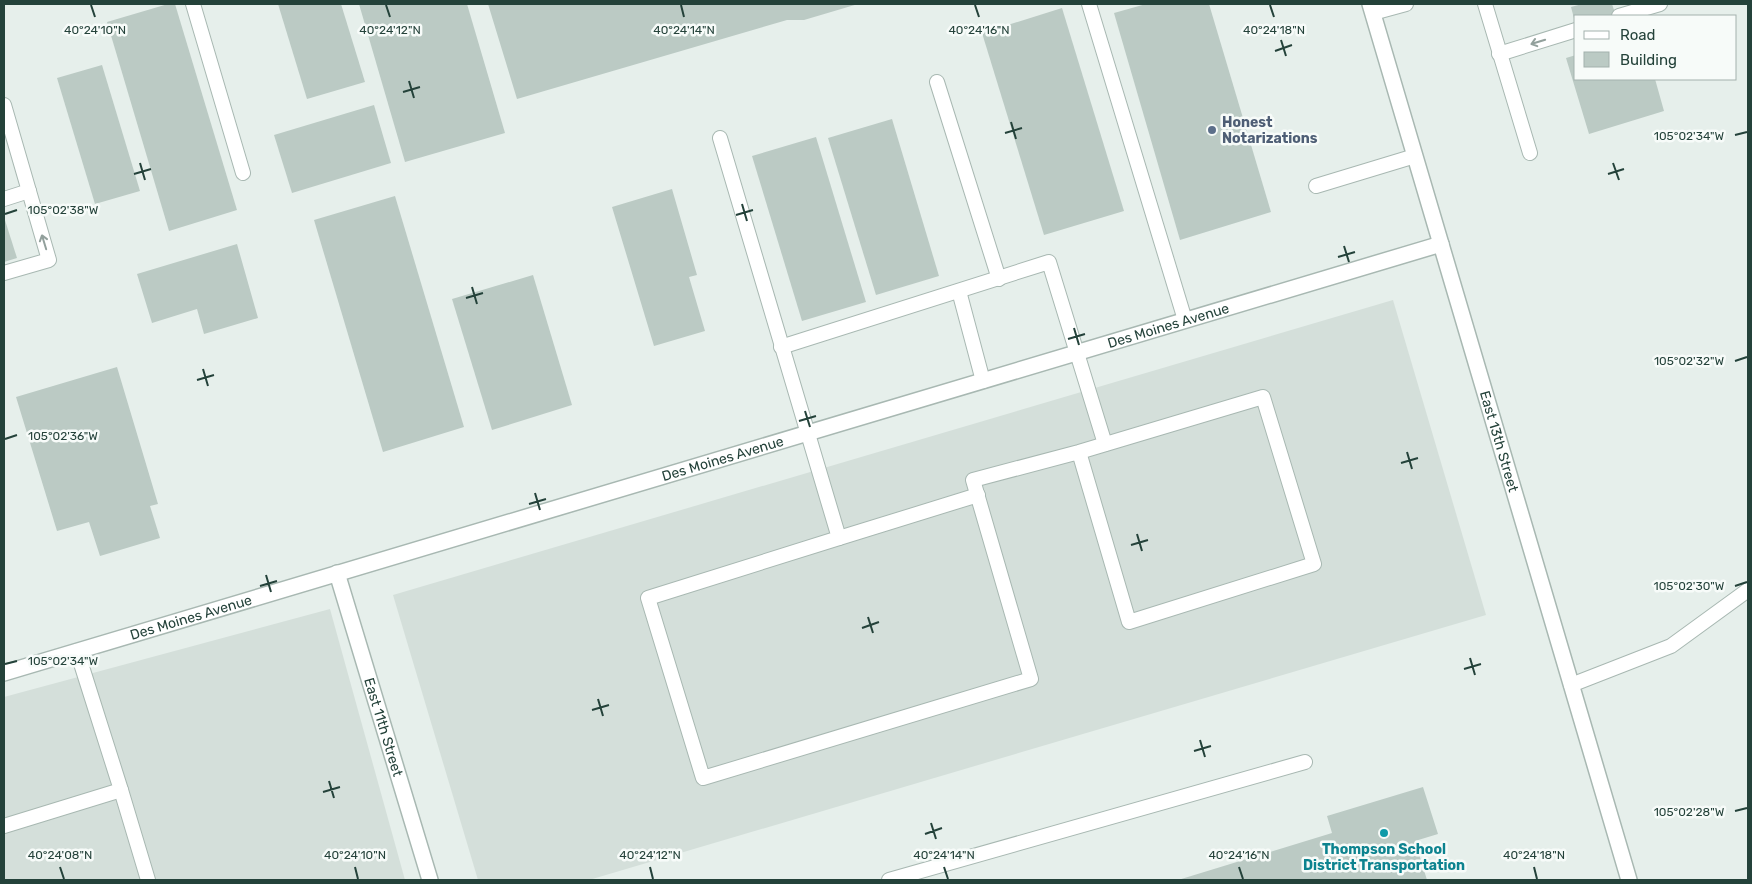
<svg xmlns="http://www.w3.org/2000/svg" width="1752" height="884" font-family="Rubik,sans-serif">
<rect width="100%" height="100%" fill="#e6efeb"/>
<g fill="#d4dfda">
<polygon points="1393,300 1486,615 589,880 478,880 393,595"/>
<polygon points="330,609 405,880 4,880 4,697"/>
</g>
<g fill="#bbcac4">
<polygon points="168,4 175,4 237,210 169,231 107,22"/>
<polygon points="278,4 341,4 365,82 307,99"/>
<polygon points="359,4 467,4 505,133 405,162"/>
<polygon points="488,4 858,4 804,20 787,20 517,99"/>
<polygon points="1146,4 1209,4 1271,212 1180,240 1114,13"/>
<polygon points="1582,4 1612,4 1616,16 1576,16 1575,22 1571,7"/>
<polygon points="1062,8 1124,211 1044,235 982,33"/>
<polygon points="1576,55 1576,79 1655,79 1664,111 1589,134 1566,58"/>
<polygon points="102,65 140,191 95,204 57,78"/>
<polygon points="374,105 391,163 292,193 274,135"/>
<polygon points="892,119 939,276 876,295 828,138"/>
<polygon points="816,137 866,302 802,321 752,156"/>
<polygon points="672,189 697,275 689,277 705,331 654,346 612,207"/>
<polygon points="395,196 464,427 383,452 314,220"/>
<polygon points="4,217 17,258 4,262"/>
<polygon points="237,244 258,318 204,334 197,309 152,323 137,274"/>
<polygon points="533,275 572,405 492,430 452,299"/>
<polygon points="117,367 158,504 150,506 160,538 100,556 89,522 57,531 16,397"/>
<polygon points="1423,787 1438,834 1415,841 1427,880 1178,880 1332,833 1327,816"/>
</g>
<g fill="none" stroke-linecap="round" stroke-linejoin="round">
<defs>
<g id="service">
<polyline points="193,4 243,173"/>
<polyline points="1089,4 1185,320"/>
<polyline points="1485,4 1530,153"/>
<polyline points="1373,13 1406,4"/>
<polyline points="1619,16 1660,4"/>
<polyline points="1499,54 1576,30"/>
<polyline points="937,82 999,279"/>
<polyline points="4,105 49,260 4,273"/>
<polyline points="720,138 839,538 648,598 703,778 1031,679 973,480 1079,452 1263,397 1314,564 1129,622 1079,452"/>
<polyline points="1316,186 1415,156"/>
<polyline points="4,199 29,191"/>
<polyline points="959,291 983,381"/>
<polyline points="781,347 1049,262 1105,444"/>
<polyline points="839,538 978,495"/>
<polyline points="1571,685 1671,646 1748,590"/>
<polyline points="121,790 148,880"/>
<polyline points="4,826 121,790 77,651"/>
<polyline points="889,880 1305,762"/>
</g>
<g id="minor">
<path id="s1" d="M 1370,4 L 1629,880"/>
<path id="s2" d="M 337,573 L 430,880"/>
<path id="s3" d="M 4,673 L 1441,244"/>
</g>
</defs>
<use href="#service" stroke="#a8b8b2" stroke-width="16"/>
<use href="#minor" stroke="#a8b8b2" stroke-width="18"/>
<use href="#service" stroke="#fff" stroke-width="14"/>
<use href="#minor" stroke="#fff" stroke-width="15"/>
</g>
<defs><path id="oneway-shaft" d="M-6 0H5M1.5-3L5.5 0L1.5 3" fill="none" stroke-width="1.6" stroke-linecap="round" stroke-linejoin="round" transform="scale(1.25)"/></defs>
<g stroke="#92a09c">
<use href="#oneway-shaft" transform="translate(1538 42) rotate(163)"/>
<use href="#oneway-shaft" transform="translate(44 242) rotate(-107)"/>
</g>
<path fill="none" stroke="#24423a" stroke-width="2" d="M 91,5 L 95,17M 386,5 L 390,17M 681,5 L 684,17M 975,5 L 979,17M 1270,5 L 1274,17M 1281,40 L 1286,56M 1275,51 L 1292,45M 409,81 L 414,98M 403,92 L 420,87M 1011,122 L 1016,139M 1005,133 L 1022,128M 1735,135 L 1747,132M 140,163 L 145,180M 1613,163 L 1619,180M 134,174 L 151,169M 1608,174 L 1624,169M 742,204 L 747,221M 5,214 L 17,210M 736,215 L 753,210M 1344,246 L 1349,262M 1338,257 L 1355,252M 472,287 L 477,304M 466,298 L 483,293M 1074,328 L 1079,345M 1068,339 L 1085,334M 1735,361 L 1747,357M 203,369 L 208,386M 197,380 L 214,375M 805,411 L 810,427M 799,421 L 816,416M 5,439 L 17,435M 1407,452 L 1412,469M 1401,463 L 1418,458M 535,493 L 540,510M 529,504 L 546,499M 1137,534 L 1142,551M 1131,545 L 1148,540M 266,575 L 271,592M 260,586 L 277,581M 1735,586 L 1747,582M 868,617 L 873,633M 862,628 L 879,622M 1470,658 L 1475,675M 5,664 L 17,661M 1464,669 L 1481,664M 598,699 L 603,716M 592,710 L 609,705M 1200,740 L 1205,757M 1194,751 L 1211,746M 329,781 L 334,798M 323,792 L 340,787M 1735,811 L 1747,808M 931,823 L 936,839M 925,834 L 942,828M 60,867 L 64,879M 355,867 L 358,879M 650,867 L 653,879M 944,867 L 948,879M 1239,867 L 1243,879M 1534,867 L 1537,879"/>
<circle fill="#5c6f8a" stroke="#f7fbf9" stroke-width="2" cx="1212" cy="130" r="5"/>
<circle fill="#0f9aa8" stroke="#f7fbf9" stroke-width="2" cx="1384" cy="833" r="5"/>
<g text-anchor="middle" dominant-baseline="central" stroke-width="5" stroke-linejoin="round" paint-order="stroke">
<g font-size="14" font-weight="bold" fill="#4e5e75" stroke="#f7fbf9" text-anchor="start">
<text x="1222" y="122">Honest<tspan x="1222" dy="16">Notarizations</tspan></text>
</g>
<g font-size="14" fill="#24423a" stroke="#f7fbf9">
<text stroke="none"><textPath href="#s3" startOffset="1215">Des Moines Avenue</textPath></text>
<text stroke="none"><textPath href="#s1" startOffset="456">East 13th Street</textPath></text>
<text stroke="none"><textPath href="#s3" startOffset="750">Des Moines Avenue</textPath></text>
<text stroke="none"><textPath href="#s3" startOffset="195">Des Moines Avenue</textPath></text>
<text stroke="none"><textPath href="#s2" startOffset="161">East 11th Street</textPath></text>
</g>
<g font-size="14" font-weight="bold" fill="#0d838f" stroke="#f7fbf9">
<text x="1384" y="849">Thompson School<tspan x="1384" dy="16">District Transportation</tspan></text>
</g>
</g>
<g font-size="12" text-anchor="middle" fill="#24423a" stroke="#f7fbf9" stroke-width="5" stroke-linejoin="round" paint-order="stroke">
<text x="95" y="34">40°24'10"N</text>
<text x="390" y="34">40°24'12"N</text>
<text x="684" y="34">40°24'14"N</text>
<text x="979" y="34">40°24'16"N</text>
<text x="1274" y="34">40°24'18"N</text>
<text x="1689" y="140">105°02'34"W</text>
<text x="63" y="214">105°02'38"W</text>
<text x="1689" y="365">105°02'32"W</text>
<text x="63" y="440">105°02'36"W</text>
<text x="1689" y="590">105°02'30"W</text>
<text x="63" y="665">105°02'34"W</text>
<text x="1689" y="816">105°02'28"W</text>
<text x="60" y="859">40°24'08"N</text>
<text x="355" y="859">40°24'10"N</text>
<text x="650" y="859">40°24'12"N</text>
<text x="944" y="859">40°24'14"N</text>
<text x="1239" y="859">40°24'16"N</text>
<text x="1534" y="859">40°24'18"N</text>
</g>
<rect width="1752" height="884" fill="none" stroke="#24423a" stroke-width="10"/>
<rect x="1574" y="15" width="162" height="65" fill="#f7fbf9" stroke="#a3b1ad"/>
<rect x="1584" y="31" width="25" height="8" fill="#ffffff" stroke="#a3b1ad"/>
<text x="1620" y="40" font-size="15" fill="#24423a">Road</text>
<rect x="1584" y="52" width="25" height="15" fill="#bbcac4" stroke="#a3b1ad"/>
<text x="1620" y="65" font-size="15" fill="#24423a">Building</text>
</svg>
